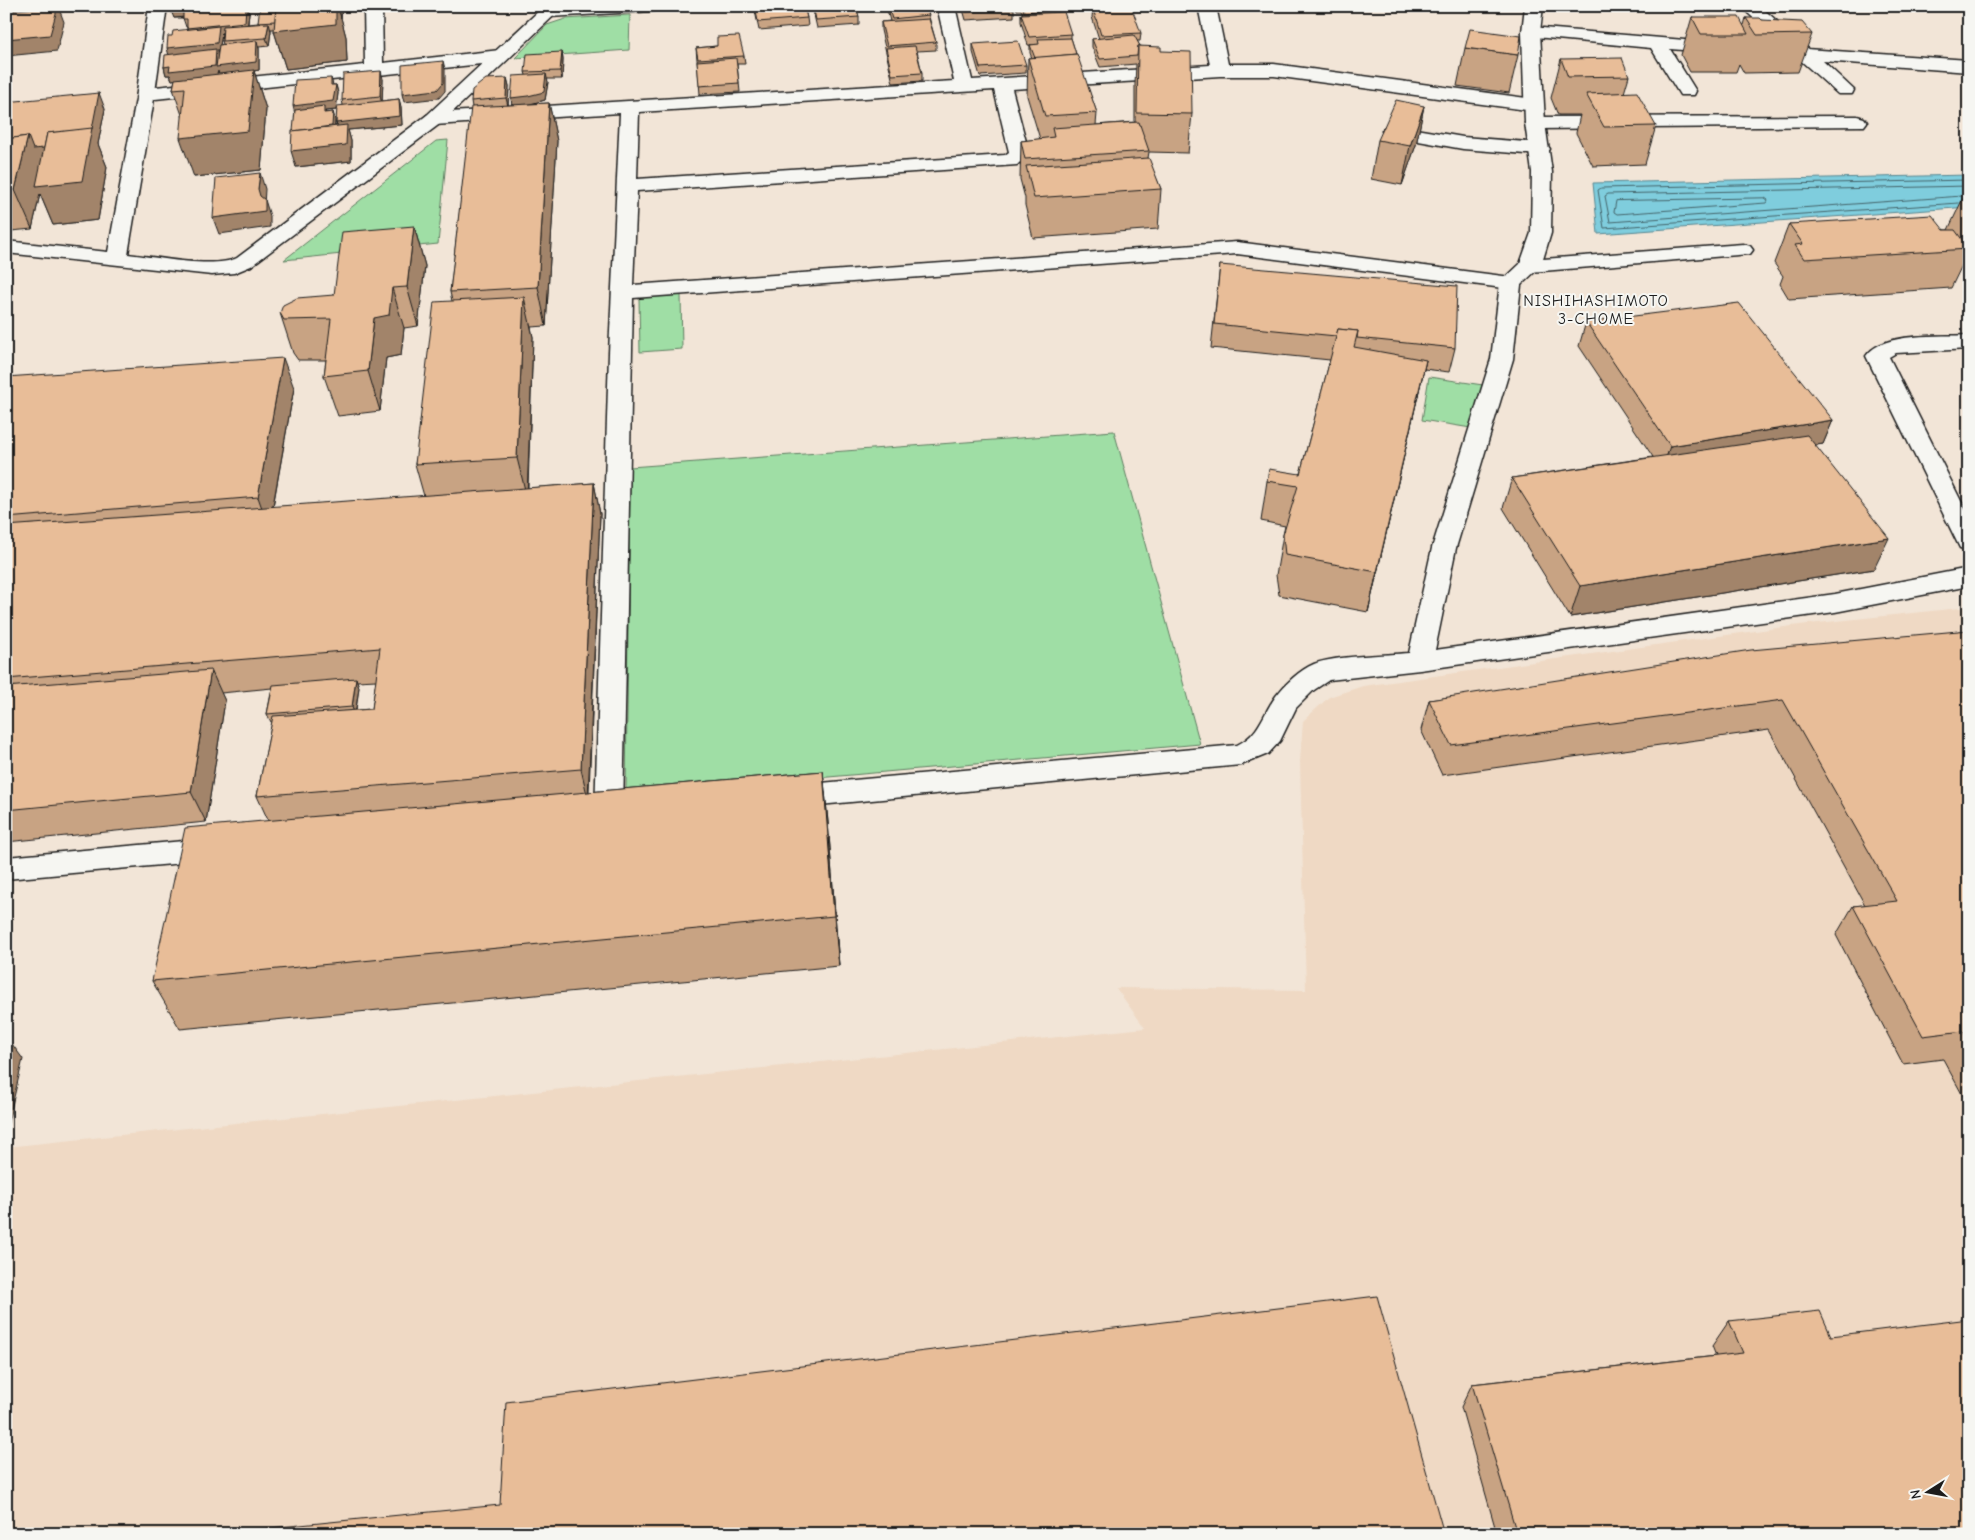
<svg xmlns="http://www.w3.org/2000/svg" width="1975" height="1540" font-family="'Comic Neue',sans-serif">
<rect width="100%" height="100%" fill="#f2e5d7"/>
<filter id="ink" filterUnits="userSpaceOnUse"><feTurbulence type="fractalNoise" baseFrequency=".02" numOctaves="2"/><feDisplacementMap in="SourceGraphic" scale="10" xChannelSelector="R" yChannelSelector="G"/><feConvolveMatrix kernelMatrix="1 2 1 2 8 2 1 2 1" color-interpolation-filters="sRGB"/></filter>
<g filter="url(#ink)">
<polygon fill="#efd9c4" points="1969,607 1969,1534 6,1534 6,1147 1145,1028 1116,988 1306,990 1300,761 1303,721 1329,697 1363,686 1799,625"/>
<g fill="#9fdea5" stroke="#5e7d60">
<polygon points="630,15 629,50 515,58 547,25 565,19"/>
<polygon points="448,140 438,244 284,260 436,141"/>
<polygon points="681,295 682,349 640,352 639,298"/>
<polygon points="1429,377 1483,385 1471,428 1422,420"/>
<polygon points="1114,431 1200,744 626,795 630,467"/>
</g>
<polygon fill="#7fcddd" stroke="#578690" points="1969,175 1969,207 1598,234 1593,183"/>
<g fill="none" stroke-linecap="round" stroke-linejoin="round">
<g stroke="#446369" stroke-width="1">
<polyline points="1962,196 1610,222 1605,196 1608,194 1969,186"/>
<polygon points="1765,198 1768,200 1766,203 1617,214 1614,212 1616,201"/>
<polyline points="1959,203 1604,228 1598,190 1601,188 1969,180"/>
</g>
<defs>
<g id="lane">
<polygon points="364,6 382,6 383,63 500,50 506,52 509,56 506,60 500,62 146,100 139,98 137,94 139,90 146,88 365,65"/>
<polygon points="556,6 662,6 659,10 653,11 549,17 543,16 540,12 543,8"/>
<path d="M 937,6 L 955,6 L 972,80 L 1210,65 L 1198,6 L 1216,6 L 1228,64 L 1274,64 L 1534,99 L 1541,101 L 1543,105 L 1541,109 L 1534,111 L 1274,76 L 1220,76 L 1012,89 L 1029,153 L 1017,165 L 637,191 L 633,285 L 1237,242 L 1511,277 L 1519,278 L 1522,283 L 1519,288 L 1511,289 L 1237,254 L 633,298 L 623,813 L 619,821 L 609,824 L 599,821 L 595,813 L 609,353 L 620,113 L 434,125 L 427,123 L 424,119 L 427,115 L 434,113 L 954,81 ZM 994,90 L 1009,152 L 1005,155 L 637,179 L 639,112 Z"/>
<polygon points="1531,27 1720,43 1726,44 1729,48 1726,52 1720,53 1670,49 1696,91 1694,95 1680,95 1651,48 1525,36 1522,32 1525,28"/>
<polygon points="1776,47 1969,60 1969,72 1823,61 1854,90 1852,94 1838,94 1799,59 1770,56 1767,52 1770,48"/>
<polygon points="1857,116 1864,118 1867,122 1864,126 1535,129 1528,127 1525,123 1528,119 1535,117"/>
<polygon points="1392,125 1463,137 1540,143 1547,145 1550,149 1547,153 1540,155 1463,149 1385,135 1382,131 1385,127"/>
<polygon points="1743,244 1750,246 1753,250 1750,254 1530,272 1523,270 1519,266 1523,262 1530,260"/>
</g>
<g id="street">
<path d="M 149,6 L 167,6 L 154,99 L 128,254 C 155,257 214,269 237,258 L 427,115 L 544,6 L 564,6 L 441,123 L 251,266 L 234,273 L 212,275 L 6,253 L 6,241 L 108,252 L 136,99 Z"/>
<path d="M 1525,6 L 1543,6 L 1540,32 L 1545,123 L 1552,172 L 1551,233 L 1541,266 L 1521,285 L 1513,359 L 1456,548 L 1435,650 L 1835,594 L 1969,568 L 1969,586 L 1835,612 L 1420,670 L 1329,680 L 1314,690 L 1296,708 L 1280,741 L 1268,754 L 1241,765 L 788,808 L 778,805 L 774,797 L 778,789 L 788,786 L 1237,745 C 1260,734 1262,715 1276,696 C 1285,684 1300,670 1314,664 C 1332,656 1387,655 1409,653 L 1432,548 L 1491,359 L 1500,283 L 1520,264 L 1531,233 L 1532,172 L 1525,123 L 1522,32 Z"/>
<polygon points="1740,6 1760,6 1811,51 1814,55 1811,59 1799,59"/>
<path d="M 1969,335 L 1969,349 L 1896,353 L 1889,357 L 1969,517 L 1969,550 L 1960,548 L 1957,542 L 1866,356 C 1883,331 1941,337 1969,335 Z"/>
<polygon points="217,838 227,841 231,849 227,857 217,860 6,879 6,857"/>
</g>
</defs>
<use href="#lane" stroke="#1c1c1c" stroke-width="3"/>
<use href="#street" stroke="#1c1c1c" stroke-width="3"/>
<use href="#lane" fill="#f6f6f2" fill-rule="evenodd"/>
<use href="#street" fill="#f6f6f2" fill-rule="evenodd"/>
</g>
<g fill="#c8a383" stroke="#1c1c1c" fill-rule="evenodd">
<path d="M 172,6 L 217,6 L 217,8 L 249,13 L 248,24 L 258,23 L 258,22 L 342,6 L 341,18 L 346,37 L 347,62 L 286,69 L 274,31 L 275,29 L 271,29 L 271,31 L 269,46 L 259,47 L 259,70 L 254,71 L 266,109 L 261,170 L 194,177 L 182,115 L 173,89 L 175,79 L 172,80 L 170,75 L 166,75 L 164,67 L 169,54 L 172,36 L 187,30 L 187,27 L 186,27 L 183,18 L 174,18 ZM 221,33 L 222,33 L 222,41 L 223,44 L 220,45 L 222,34 Z"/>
<polygon points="388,6 438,6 389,11"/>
<polygon points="754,6 804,6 807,18 808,26 759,30"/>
<polygon points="812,6 856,6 859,17 859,25 817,28"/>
<polygon points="886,6 926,6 936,42 936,50 917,51 922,73 922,81 893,83 881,30 881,22 890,21"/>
<polygon points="962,6 1014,6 1014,17 966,20"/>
<polygon points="1015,6 1058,6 1059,12 1071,34 1071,38 1076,54 1097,113 1096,125 1135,122 1135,84 1136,64 1100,67 1092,47 1092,39 1099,39 1092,17 1093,9 1141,33 1140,41 1137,41 1140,46 1161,51 1192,114 1188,153 1149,152 1148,158 1161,189 1158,229 1033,238 1025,205 1025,198 1020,179 1021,141 1040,139 1027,96 1028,58 1032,58 1030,53 1030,45 1038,45 1028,45 1021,22 1021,14 1023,14 1021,10 1017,10"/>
<polygon points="1692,17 1744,25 1746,18 1762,20 1812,34 1798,72 1744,73 1739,64 1736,72 1690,72 1681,55"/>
<polygon points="973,44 1026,65 1026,73 980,76 973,52"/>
<polygon points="717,46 744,56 745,64 737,64 740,92 700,94 696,48"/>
<polygon points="1465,48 1518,55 1509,93 1457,86"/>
<path d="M 562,52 L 563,60 L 562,79 L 547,79 L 548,82 L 545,100 L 531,104 L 549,103 L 557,141 L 546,326 L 531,327 L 533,337 L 528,488 L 594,483 L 600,514 L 589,792 L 823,771 L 828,822 L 839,966 L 180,1029 L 152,981 L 268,820 L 257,796 L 272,722 L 271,722 L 267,714 L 272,688 L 221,693 L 225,701 L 206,822 L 6,842 L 6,377 L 294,388 L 273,507 L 424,496 L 415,464 L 452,301 L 450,292 L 472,107 L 471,101 L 507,78 L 509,86 L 508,105 L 512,105 L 511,98 L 526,75 L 525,72 ZM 376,680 L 372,709 L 356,710 L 359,687 L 357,681 Z"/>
<polygon points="1561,59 1629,76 1624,93 1656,126 1645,164 1593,166 1576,133 1580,115 1558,115 1551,98"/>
<polygon points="331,78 333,85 336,85 338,93 336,110 325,111 325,113 333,112 335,120 335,126 337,126 336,123 343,105 342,100 383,79 382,101 399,99 401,107 402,125 348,130 351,141 351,161 296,167 293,131"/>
<polygon points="6,102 105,109 98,144 107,167 98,220 53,225 40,194 32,229 11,231 8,224 6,224"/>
<polygon points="1424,106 1416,145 1402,185 1371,179 1378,140"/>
<polygon points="1964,196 1969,196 1969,264 1965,259 1951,288 1789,299 1780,284 1783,276 1774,263 1789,224 1948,230"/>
<polygon points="414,226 425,266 418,326 404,328 401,355 386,358 380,411 338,416 324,376 326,360 298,360 293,353 280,313 334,295"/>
<polygon points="1220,265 1455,348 1449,372 1424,369 1368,612 1279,595 1276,575 1283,535 1285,526 1261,521 1267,481 1300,474 1330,360 1211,348"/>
<polygon points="1586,322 1833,420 1823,444 1815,445 1874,569 1570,617 1503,508 1512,478 1653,457 1579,346"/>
<polygon points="1969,630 1969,1107 1943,1059 1903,1064 1836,935 1853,906 1865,905 1769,730 1442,775 1421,730 1429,700"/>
<polygon points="1729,1321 1831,1336 1969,1534 1497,1534 1461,1407 1472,1384 1716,1356 1712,1346"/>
</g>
<g fill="#a2846a" stroke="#1c1c1c">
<polygon points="58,6 64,22 57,51 6,56 6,39"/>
<polygon points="213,6 217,6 215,14 174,18 171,11"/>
<polygon points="247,6 249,13 247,30 221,33 222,34 219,51 217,51 219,57 257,41 259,49 259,70 254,71 266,109 261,170 194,177 180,138 219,75 218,71 217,75 172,80 170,75 166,75 164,67 169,56 167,48 190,36 187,28"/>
<polygon points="336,6 338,6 346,37 347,62 286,69 274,31"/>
<polygon points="339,6 342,6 341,18 339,10"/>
<polygon points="269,23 271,31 269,46 266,38"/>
<polygon points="562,52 563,60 562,79 560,71"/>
<polygon points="443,61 445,69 445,91 439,98 404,102 402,94"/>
<polygon points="381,71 383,79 382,104 380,96"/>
<polygon points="546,74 548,82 545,100 530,104 512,106 511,98"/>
<polygon points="507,78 509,86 508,106 506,98"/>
<polygon points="336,85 338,93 336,110 325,111 326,114 295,114 293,106"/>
<polygon points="99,93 105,109 98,144 107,167 98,220 53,225 40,194 32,229 15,190 28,136"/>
<polygon points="399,99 401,107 402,125 348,130 351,141 351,161 296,167 291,151 339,131 336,123"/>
<polygon points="549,103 557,141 546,326 538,287"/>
<polygon points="1424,106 1416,145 1402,185 1410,146"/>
<polygon points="333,112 335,120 334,141 295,145"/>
<polygon points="260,173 265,189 264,205 265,200 270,216 270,227 219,234 213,218 258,189"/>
<polygon points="414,226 425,266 418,326 407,287"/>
<polygon points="392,288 404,328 401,355 386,358 380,411 368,371 374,318"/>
<polygon points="524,297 533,337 527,498 517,458"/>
<polygon points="283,358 294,388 269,528 258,497"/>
<polygon points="1426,360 1417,400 1368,612 1377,572"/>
<polygon points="1833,420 1823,444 1662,470 1670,446"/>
<polygon points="594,483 600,514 588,799 581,769"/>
<polygon points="1889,538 1874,569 1570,617 1580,586"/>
<polygon points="211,670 225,701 206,822 191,792"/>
<polygon points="356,678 359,687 355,715 352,707"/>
<polygon points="823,771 828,822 839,966 834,916"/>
<polygon points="12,1044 23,1059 6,1131 6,1069"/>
</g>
<g fill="#e8bd98" stroke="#1c1c1c">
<polygon points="58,6 50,35 6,39 6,11"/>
<polygon points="172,6 213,6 171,11"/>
<polygon points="233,6 246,6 245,22 187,28 187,19 183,19 183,11"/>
<polygon points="260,6 276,6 275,21 258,22"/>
<polygon points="276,6 336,6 336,24 274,31"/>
<polygon points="755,6 804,6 807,18 758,22"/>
<polygon points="813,6 856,6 859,17 816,20"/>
<polygon points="888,6 926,6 929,15 892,19"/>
<polygon points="964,6 1014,6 1014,9 966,12"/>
<polygon points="1023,6 1058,6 1059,9 1024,12"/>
<polygon points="1131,6 1141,33 1101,35 1093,9"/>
<polygon points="1064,12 1071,34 1029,37 1021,14"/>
<polygon points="1692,17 1739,17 1748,34 1701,34"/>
<polygon points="1746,18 1760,18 1762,20 1802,22 1812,34 1757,35"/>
<polygon points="929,19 936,42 887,46 881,22"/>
<polygon points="269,23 266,38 222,41 223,26"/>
<polygon points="219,26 217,43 167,48 168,36 172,36 173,31"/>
<polygon points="1470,29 1521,36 1518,55 1465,48"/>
<polygon points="1134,35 1140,46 1138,46 1137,56 1100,59 1092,39"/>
<polygon points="739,36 744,56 698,59 696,48 717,46 717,37"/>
<polygon points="1071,38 1076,54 1035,58 1030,45 1039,44 1038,39"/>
<polygon points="257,41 256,62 216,67 219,45"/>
<polygon points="1018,41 1026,65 980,68 973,44"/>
<polygon points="915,46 922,73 892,75 886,48"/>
<polygon points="1138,46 1161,47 1161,51 1191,52 1192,114 1137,113"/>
<polygon points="216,49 215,66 169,71 170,66 164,67 165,55"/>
<polygon points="562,52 560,71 525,72 527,54"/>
<polygon points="1077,54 1097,113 1045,116 1028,58"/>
<polygon points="736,58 739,83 699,86 697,61"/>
<polygon points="1622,58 1629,76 1568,77 1561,59"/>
<polygon points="443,61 443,83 437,90 402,94 402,65"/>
<polygon points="254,70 248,131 180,138 185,88 173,89 175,79"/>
<polygon points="381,71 380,96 342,100 343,74"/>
<polygon points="546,74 544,92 528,96 511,98 513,76"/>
<polygon points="331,78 331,85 336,85 333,101 293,106 295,80"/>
<polygon points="507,78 506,98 471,101 472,90 486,79"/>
<polygon points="1637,92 1656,126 1604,127 1586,94"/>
<polygon points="99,93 92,129 47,133 44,148 33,149 28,136 6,139 6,102"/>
<polygon points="399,99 400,116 336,123 337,106"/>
<polygon points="1396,100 1424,106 1410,146 1378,140"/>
<polygon points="549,103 538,287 450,292 471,107"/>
<polygon points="324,106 324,113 333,112 332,126 293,131 295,110"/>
<polygon points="1139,122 1149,151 1025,159 1021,141 1054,137 1052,128"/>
<polygon points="347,125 346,145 291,151 292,131"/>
<polygon points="92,128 82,181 36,186 47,133"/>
<polygon points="28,136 15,190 6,190 6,139"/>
<polygon points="1149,158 1161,189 1034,198 1026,166"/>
<polygon points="260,173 258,189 260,196 265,200 265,211 213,218 216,178"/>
<polygon points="1964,196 1969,196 1969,202"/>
<polygon points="1932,215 1944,230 1955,230 1969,249 1804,259 1795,245 1803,244 1789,224"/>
<polygon points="414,226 407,287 392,288 389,315 374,318 368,371 324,376 331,319 284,320 280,313 283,305 297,298 334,295 342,232"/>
<polygon points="1220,265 1457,286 1455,348 1357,338 1358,331 1338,329 1336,336 1214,324"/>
<polygon points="524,297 517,458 415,464 434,302"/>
<polygon points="1739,303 1833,420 1670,446 1586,322"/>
<polygon points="1338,329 1358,331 1354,347 1426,360 1377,572 1285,555 1283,535 1298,486 1267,481 1269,469 1300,474"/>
<polygon points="283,358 258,497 6,518 6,377"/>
<polygon points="1807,435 1889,538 1580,586 1512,478"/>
<polygon points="594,483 581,769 257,796 273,716 372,709 380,648 6,679 6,526"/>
<polygon points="1969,630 1969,1041 1963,1031 1923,1036 1853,906 1897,901 1783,700 1451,745 1429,700 1751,650"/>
<polygon points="211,670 191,792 6,810 6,687"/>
<polygon points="356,678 352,707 267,714 273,685"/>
<polygon points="823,771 834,916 152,981 185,828"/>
<polygon points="6,1044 12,1044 6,1069"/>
<polygon points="1377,1296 1444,1534 249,1534 250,1530 500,1505 506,1402"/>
<polygon points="1820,1311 1831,1336 1969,1319 1969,1534 1517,1534 1472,1384 1743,1353 1729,1321"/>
</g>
</g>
<g text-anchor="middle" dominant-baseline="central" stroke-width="4" stroke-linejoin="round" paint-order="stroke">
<g font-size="16" letter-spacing="1" fill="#1c1c1c" stroke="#f6f6f2">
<text x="1596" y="301">NISHIHASHIMOTO<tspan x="1596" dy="18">3-CHOME</tspan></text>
</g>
</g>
<rect width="1975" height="1540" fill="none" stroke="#f6f6f2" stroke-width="25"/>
<rect x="12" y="12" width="1950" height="1515" fill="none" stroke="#1c1c1c" stroke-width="2" filter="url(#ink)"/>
<g transform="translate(1928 1492) rotate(259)" stroke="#f6f6f2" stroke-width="4" paint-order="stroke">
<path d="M0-4L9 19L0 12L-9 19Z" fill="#1c1c1c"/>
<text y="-8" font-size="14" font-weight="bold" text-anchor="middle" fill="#1c1c1c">N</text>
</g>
</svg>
